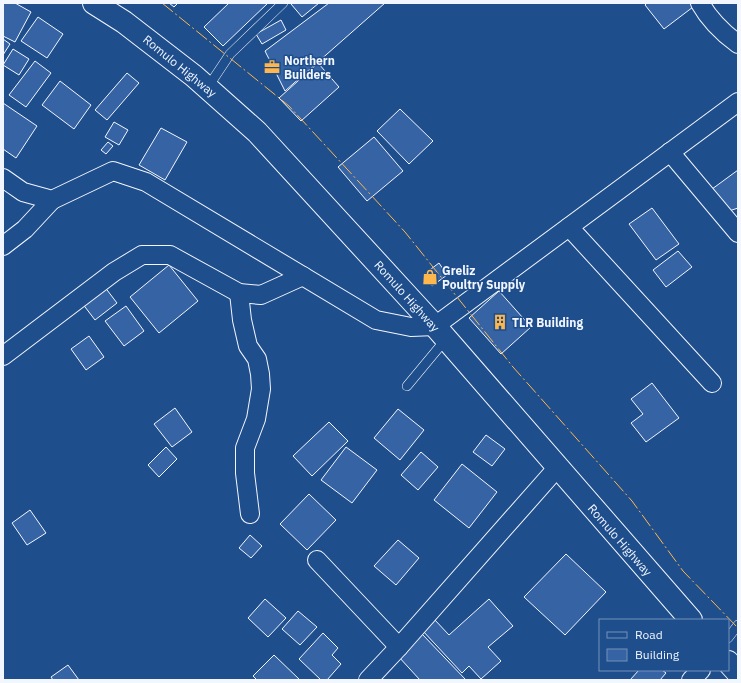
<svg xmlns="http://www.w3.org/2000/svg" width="741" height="683" font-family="'IBM Plex Sans',sans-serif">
<rect width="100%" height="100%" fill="#1f4e8c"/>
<g fill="#3563a3" stroke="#f2f6ff">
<polygon points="3,3 15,3 31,12 15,42 3,36"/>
<polygon points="169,3 178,3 174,7"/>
<polygon points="229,3 268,3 223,46 204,27"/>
<polygon points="292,3 319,3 302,17 291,4"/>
<polygon points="329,3 385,3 285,91 265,51"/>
<polygon points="647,3 690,3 693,7 664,29 645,5"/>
<polygon points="38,17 63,34 47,58 21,41"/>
<polygon points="281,20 286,30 262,44 256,34"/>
<polygon points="3,39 10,44 3,55"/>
<polygon points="13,49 29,59 19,75 3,65"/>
<polygon points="35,61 51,73 26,107 9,95"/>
<polygon points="318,63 339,87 301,121 279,98"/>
<polygon points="127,73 139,83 107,120 95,110"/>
<polygon points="60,81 91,105 74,129 42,105"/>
<polygon points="3,103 37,126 16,158 3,149"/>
<polygon points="400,109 433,141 409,164 377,131"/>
<polygon points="114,122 128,130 119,145 105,137"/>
<polygon points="161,128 187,142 165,180 139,165"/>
<polygon points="374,137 403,171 367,201 338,167"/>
<polygon points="108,142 113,146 106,154 101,150"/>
<polygon points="738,170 738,208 729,211 708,192"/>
<polygon points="652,208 679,244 656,260 629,224"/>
<polygon points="678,251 692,267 666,287 653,270"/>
<polygon points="439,263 447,275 432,286 423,275"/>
<polygon points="169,265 198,301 159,333 130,297"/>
<polygon points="104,286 117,303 95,320 82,303"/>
<polygon points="499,291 531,327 501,354 469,318"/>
<polygon points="126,306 144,331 124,346 105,321"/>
<polygon points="89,336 104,357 86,370 71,349"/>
<polygon points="652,383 679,418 646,442 631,423 643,414 631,399"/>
<polygon points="175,408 192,432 172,447 154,424"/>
<polygon points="398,409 424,430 400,460 374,438"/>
<polygon points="329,422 348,441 312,476 293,456"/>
<polygon points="486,435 505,449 492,466 473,452"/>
<polygon points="166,447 177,459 159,477 148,465"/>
<polygon points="346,447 377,470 352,503 321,480"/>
<polygon points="421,452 438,467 418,490 401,475"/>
<polygon points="462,464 497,492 469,528 434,500"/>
<polygon points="309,494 336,520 307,550 280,524"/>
<polygon points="30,510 46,533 27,545 12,523"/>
<polygon points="250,535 262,546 251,558 239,548"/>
<polygon points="398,540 419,558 396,585 374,566"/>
<polygon points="566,554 606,592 565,635 524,597"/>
<polygon points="265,599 286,618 268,637 248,618"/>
<polygon points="489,599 513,626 488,647 501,661 481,679 469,666 462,673 422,630 434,619 449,635"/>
<polygon points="298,611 317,627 300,645 282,629"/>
<polygon points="323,633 338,648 332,655 341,664 327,680 321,680 299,659"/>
<polygon points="422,634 466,680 420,680 398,656"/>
<polygon points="274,655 300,680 257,680 253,676"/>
<polygon points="68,665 79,680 53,680 51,677"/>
<polygon points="639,670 662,670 666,673 660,680 630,680"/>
</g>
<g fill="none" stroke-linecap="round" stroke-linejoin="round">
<defs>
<g id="service">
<polyline points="208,87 230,54 283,3"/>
<polyline points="407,386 446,339"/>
<polyline points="728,638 738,625"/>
</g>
<g id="minor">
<path d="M 700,3 C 709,19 723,33 738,44"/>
<polyline points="670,152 738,233"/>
<polyline points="3,178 23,192 52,200 113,171 146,182 376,320 411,327 435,326 738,102"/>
<polyline points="569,227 712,383"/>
<polyline points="3,246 25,229 52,200"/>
<polyline points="239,293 242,320 248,346 257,359 260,374 261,389 256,419 245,448 245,473 250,514"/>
<polyline points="3,356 114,272 142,255 170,255 239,293 261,295 303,276"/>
<polyline points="317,560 399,647"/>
<polyline points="368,680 399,647 557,468"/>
<polyline points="691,680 701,670"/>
</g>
<g id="trunk">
<polyline points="94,3 124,22 194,76 257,132 435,326 691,620"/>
<polyline points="728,662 738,673"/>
</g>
</defs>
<use href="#service" stroke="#f2f6ff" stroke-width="10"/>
<use href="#minor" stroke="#f2f6ff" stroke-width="20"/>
<use href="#trunk" stroke="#f2f6ff" stroke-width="24"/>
<use href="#service" stroke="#1f4e8c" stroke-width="9"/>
<use href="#minor" stroke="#1f4e8c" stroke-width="18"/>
<use href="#trunk" stroke="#1f4e8c" stroke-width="22"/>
<polyline stroke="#ffb74d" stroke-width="1" stroke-dasharray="14 3 2 3" stroke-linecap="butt" points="162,3 289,106 405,232 513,367 632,501 683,571 738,628"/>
</g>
<defs>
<symbol id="office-bare" viewBox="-9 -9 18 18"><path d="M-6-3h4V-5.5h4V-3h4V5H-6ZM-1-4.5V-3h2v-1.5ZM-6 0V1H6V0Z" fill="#ffb74d" stroke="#1f4e8c" stroke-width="2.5" paint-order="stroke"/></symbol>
<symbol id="shop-bare" viewBox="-9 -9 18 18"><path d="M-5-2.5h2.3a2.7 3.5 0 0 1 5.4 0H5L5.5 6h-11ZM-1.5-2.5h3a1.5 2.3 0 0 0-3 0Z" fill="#ffb74d" stroke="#1f4e8c" stroke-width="2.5" paint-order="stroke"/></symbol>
<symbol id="building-bare" viewBox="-9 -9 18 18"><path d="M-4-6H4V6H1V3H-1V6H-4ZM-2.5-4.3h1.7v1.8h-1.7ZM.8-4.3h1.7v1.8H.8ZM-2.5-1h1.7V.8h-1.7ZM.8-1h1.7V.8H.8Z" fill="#ffb74d" stroke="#1f4e8c" stroke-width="2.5" paint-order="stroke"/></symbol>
</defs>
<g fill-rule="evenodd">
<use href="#office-bare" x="261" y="56" width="22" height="22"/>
<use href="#shop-bare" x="419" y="266" width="22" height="22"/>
<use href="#building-bare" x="489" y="311" width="22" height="22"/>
</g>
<g text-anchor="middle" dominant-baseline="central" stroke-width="3" stroke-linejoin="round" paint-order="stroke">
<g font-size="12" font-weight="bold" fill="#f2f6ff" stroke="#1f4e8c" text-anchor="start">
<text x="284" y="60">Northern<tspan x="284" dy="14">Builders</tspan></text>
<text x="442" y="270">Greliz<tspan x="442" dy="14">Poultry Supply</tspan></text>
<text x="512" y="322">TLR Building</text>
</g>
<g font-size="12" fill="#f2f6ff" stroke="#1f4e8c">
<text transform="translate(180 66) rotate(39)">Romulo Highway</text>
<text transform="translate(407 296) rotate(48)">Romulo Highway</text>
<text transform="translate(620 540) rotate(49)">Romulo Highway</text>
</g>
</g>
<rect width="741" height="683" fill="none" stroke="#f2f6ff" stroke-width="8"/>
<rect x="599" y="619" width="130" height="52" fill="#1f4e8c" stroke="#7391ba"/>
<rect x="607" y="632" width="20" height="6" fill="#1f4e8c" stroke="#7391ba"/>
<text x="635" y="639" font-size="12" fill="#f2f6ff">Road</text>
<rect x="607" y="649" width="20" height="12" fill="#3563a3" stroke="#7391ba"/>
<text x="635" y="659" font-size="12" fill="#f2f6ff">Building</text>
</svg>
